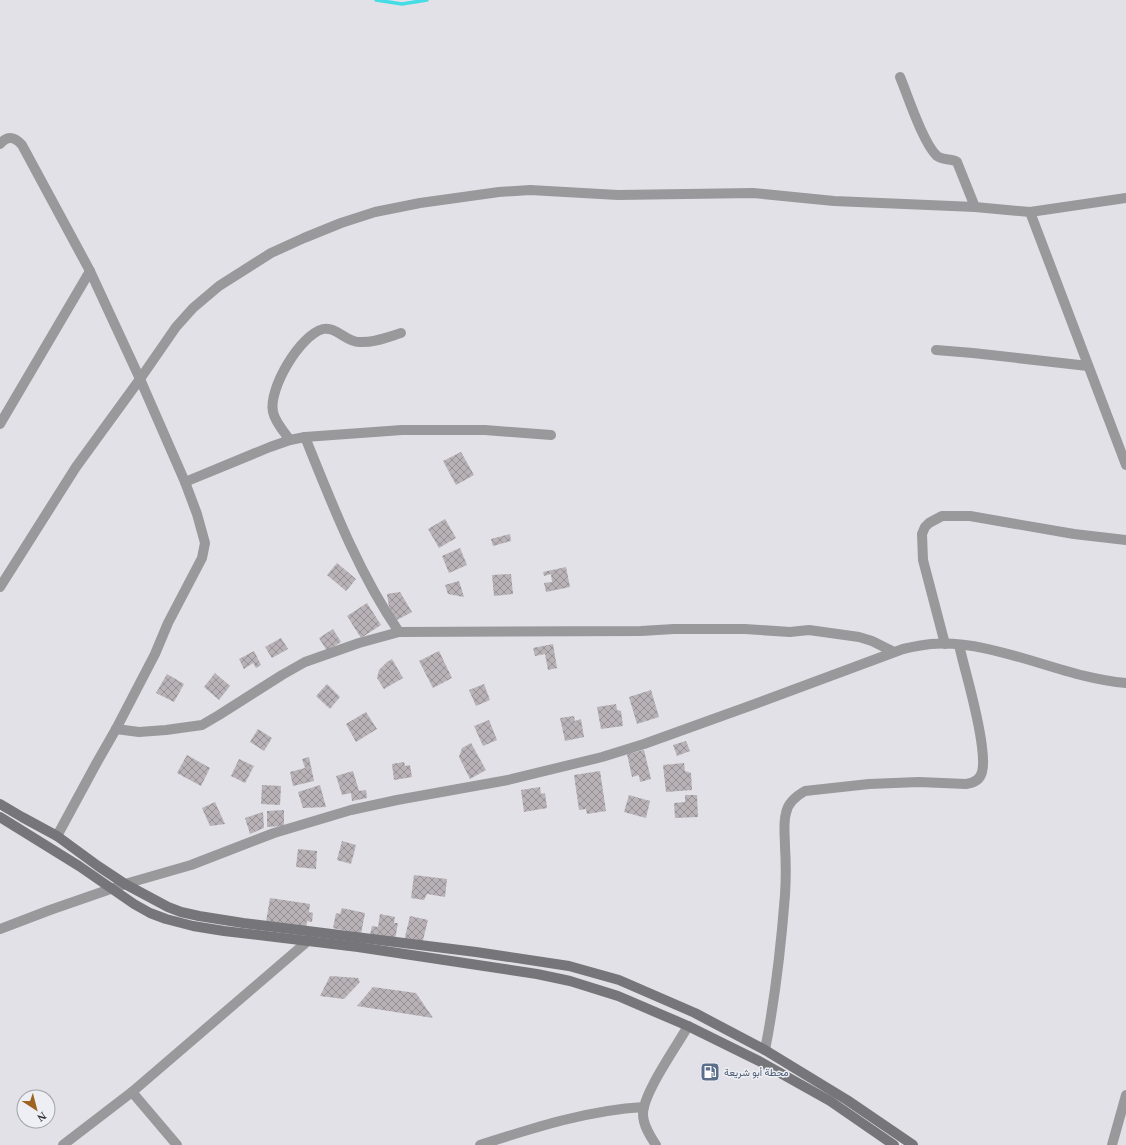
<svg xmlns="http://www.w3.org/2000/svg" width="1126" height="1145" font-family="'Times New Roman',Vazirmatn,serif">
<defs>
<pattern id="building-cross-hatch" width="8" height="8" patternUnits="userSpaceOnUse"><rect width="8" height="8" fill="#b8b2b6"/><path d="M0 0l8 8M0 8l8-8" fill="none" stroke="#969195"/></pattern>
</defs>
<rect width="100%" height="100%" fill="#e1e1e7"/>
<g fill="none" stroke-linecap="round" stroke-linejoin="round">
<polyline stroke="#45dce6" stroke-width="3.5" points="376,0 402,4 427,0"/>
</g>
<g fill="url(#building-cross-hatch)">
<polygon points="461,452 474,475 456,485 443,461"/>
<polygon points="445,519 456,538 439,548 428,529"/>
<polygon points="510,534 511,541 493,546 491,539"/>
<polygon points="460,548 467,565 449,573 442,556"/>
<polygon points="337,563 356,579 346,591 327,575"/>
<polygon points="566,567 570,587 546,592 544,583 552,582 551,574 544,576 543,572"/>
<polygon points="511,574 513,594 494,596 492,575"/>
<polygon points="459,581 464,597 448,594 445,585"/>
<polygon points="400,592 412,612 395,621 390,613 387,594"/>
<polygon points="367,603 381,625 361,638 347,616"/>
<polygon points="333,629 341,642 327,651 319,638"/>
<polygon points="281,638 288,649 272,658 265,647"/>
<polygon points="553,644 557,668 548,670 545,654 535,656 533,648"/>
<polygon points="254,651 261,665 256,668 253,663 244,669 239,659"/>
<polygon points="439,651 452,678 433,688 419,661"/>
<polygon points="392,659 403,678 384,689 377,678 379,670 387,662"/>
<polygon points="215,673 230,686 219,700 204,687"/>
<polygon points="167,674 184,684 174,702 156,693"/>
<polygon points="327,684 340,697 330,709 316,696"/>
<polygon points="484,684 490,700 476,706 469,690"/>
<polygon points="651,690 659,717 637,724 629,697"/>
<polygon points="616,704 617,710 621,711 623,726 601,729 597,707"/>
<polygon points="366,712 377,729 356,742 346,724"/>
<polygon points="574,716 575,721 581,719 584,737 565,741 560,718"/>
<polygon points="489,720 497,740 483,746 474,726"/>
<polygon points="258,729 272,738 264,751 250,742"/>
<polygon points="686,741 690,751 677,756 673,745"/>
<polygon points="471,743 486,770 470,779 459,757 462,748"/>
<polygon points="644,750 651,779 640,782 639,775 632,777 627,754"/>
<polygon points="187,755 210,768 201,786 177,773"/>
<polygon points="309,757 314,781 293,786 290,772 305,768 302,759"/>
<polygon points="239,759 254,766 245,783 231,776"/>
<polygon points="404,762 405,766 410,765 412,777 394,780 392,764"/>
<polygon points="684,763 685,771 691,773 692,790 666,792 663,765"/>
<polygon points="353,771 359,791 366,790 367,798 352,801 351,793 342,795 336,776"/>
<polygon points="600,771 606,811 587,814 586,809 579,810 574,775"/>
<polygon points="262,785 281,786 280,805 261,804"/>
<polygon points="320,785 326,807 303,808 298,792"/>
<polygon points="540,787 541,794 545,793 547,808 524,812 521,790"/>
<polygon points="629,795 650,801 646,818 624,812"/>
<polygon points="685,795 697,795 698,817 675,818 674,803 685,802"/>
<polygon points="215,802 225,824 210,826 202,808"/>
<polygon points="284,810 284,826 267,827 267,811"/>
<polygon points="263,812 264,828 250,834 245,818"/>
<polygon points="342,841 356,845 351,864 337,860"/>
<polygon points="298,849 317,851 316,869 296,867"/>
<polygon points="414,875 447,879 445,897 427,894 424,900 411,898"/>
<polygon points="270,898 310,904 309,912 313,913 312,922 307,921 306,928 266,922"/>
<polygon points="342,908 365,913 361,934 333,928 336,913 340,914"/>
<polygon points="380,914 395,917 394,923 398,923 395,939 370,935 372,926 378,927"/>
<polygon points="410,916 428,920 422,944 406,941 405,937"/>
<polygon points="330,976 358,978 360,982 344,999 320,996"/>
<polygon points="373,987 416,993 433,1018 357,1006"/>
</g>
<g fill="none" stroke-linecap="round" stroke-linejoin="round">
<g stroke="#99999c" stroke-width="10">
<path d="M 900,77 C 908,96 923,143 937,156 C 944,161 952,158 957,162 L 975,207"/>
<path d="M 0,144 C 8,135 15,137 22,145 L 90,271"/>
<polyline points="1030,212 1126,198"/>
<polyline points="936,350 973,353 1088,366"/>
<polyline points="0,424 90,271 140,379 185,482 197,514 205,543 202,558 168,623 155,654 116,729 96,764 57,836"/>
<path d="M 305,437 C 332,504 358,572 399,632"/>
<path d="M 290,440 C 284,432 275,422 273,412 C 268,389 300,335 323,329 C 336,326 346,342 359,342 C 373,343 388,337 401,333"/>
<polyline points="185,482 270,447 290,440 305,437 402,430 485,430 551,435"/>
<polyline points="0,587 76,467 140,379 176,327 193,308 219,286 271,253 304,238 341,223 375,212 420,203 499,192 530,190 618,195 753,193 834,201 975,207 1030,212 1126,465"/>
<polyline points="945,644 923,560 922,534 925,527 929,523 942,516 970,516 1074,534 1126,540"/>
<polyline points="116,729 139,732 166,730 202,725 219,715 282,675 305,662 359,643 399,632 641,631 674,629 745,629 790,632 809,630 859,637 872,641 894,652"/>
<path d="M 0,929 L 50,910 L 125,884 L 191,865 L 274,833 L 351,810 L 397,800 L 508,780 L 602,757 L 644,744 L 755,704 L 903,649 C 912,647 921,645 931,644 C 996,639 1061,678 1126,683"/>
<path d="M 765,1050 C 775,999 781,947 785,895 C 786,879 786,863 785,847 C 785,836 783,824 786,813 C 788,802 796,796 805,791 L 869,784 L 919,782 L 966,784 C 974,783 980,780 982,772 C 984,765 983,755 982,747 C 978,713 967,679 959,645"/>
<polyline points="132,1092 177,1145"/>
<polyline points="63,1145 132,1092 309,940"/>
<path d="M 480,1145 C 533,1128 588,1110 644,1107"/>
<path d="M 656,1145 C 650,1136 643,1125 643,1114 C 643,1093 677,1046 688,1026"/>
<polyline points="1112,1145 1126,1095"/>
</g>
<g stroke="#76767a" stroke-width="10">
<polyline points="0,804 22,817 57,836 98,866 125,884 168,907 181,912 199,916 243,923 476,952 569,966 619,980 695,1013 765,1050 847,1100 913,1145"/>
<polyline points="0,817 79,866 134,904 150,913 166,919 193,926 224,931 358,947 537,974 570,981 618,996 688,1026 759,1061 830,1101 894,1145"/>
</g>
</g>
<defs>
<symbol id="fuel-square" viewBox="-11 -11 22 22"><rect x="-9" y="-9" width="18" height="18" rx="4" fill="#5c6f8a" stroke="#eeeff4"/><path d="M-5.5-6h7V0h2V4h1.3V-2.5L3-4.5l.8-.8L6-3V5H2.5V1h-1V6h-7ZM-4.2-4.7v3.2H.2V-4.7Z" fill="#fff"/></symbol>
</defs>
<g fill-rule="evenodd">
<use href="#fuel-square" x="699" y="1061" width="22" height="22"/>
</g>
<g text-anchor="middle" dominant-baseline="central" stroke-width="3" stroke-linejoin="round" paint-order="stroke">
<g font-size="10" fill="#4e5e75" stroke="#eeeff4" text-anchor="start">
<text x="724" y="1072">محطة أبو شريعة</text>
</g>
</g>
<g transform="translate(36 1109) rotate(144)"><circle r="19" fill="#eeeff4" stroke="#a2a3a6"/>
<path d="M0-3L7 15L0 10L-7 15Z" fill="#9d6421"/>
<text y="-6" font-size="11" font-weight="bold" text-anchor="middle" fill="#2f3032">N</text>
</g>
</svg>
